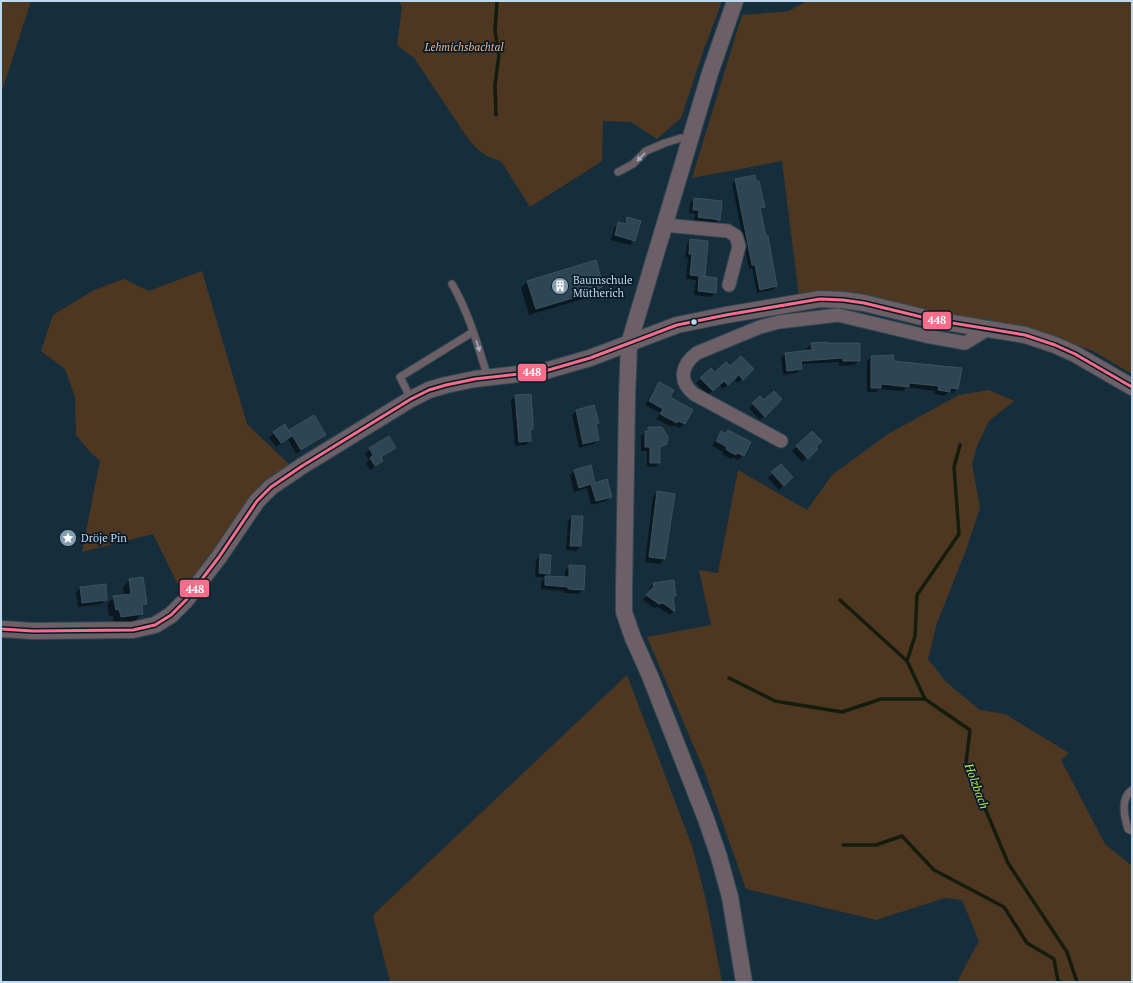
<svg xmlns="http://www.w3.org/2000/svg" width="1133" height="983" font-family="'PT Serif',serif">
<rect width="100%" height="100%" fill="#162e3c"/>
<g fill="#4e3721">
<polygon points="1,1 31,1 1,94"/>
<path d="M 398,1 L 722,1 L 704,49 L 681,118 L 657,139 L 631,122 L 603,121 L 602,161 L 530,207 L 501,161 C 485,156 480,153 469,140 L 414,58 L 397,45 L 402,7 Z"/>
<polygon points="807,1 1132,1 1132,374 1093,351 1035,331 799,296 782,161 692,178 742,15 789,11"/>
<polygon points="202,271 247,424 291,466 183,595 153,534 82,552 100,461 90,452 76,435 75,397 65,369 41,351 53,315 94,290 124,279 149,291"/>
<polygon points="989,390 1014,401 989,421 977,446 972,464 980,508 966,550 937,623 928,659 946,682 980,710 1005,714 1069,753 1061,760 1105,844 1132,866 1132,982 957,982 979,941 962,900 945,898 876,920 746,889 704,770 647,637 711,625 699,570 718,573 738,470 807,510 832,475 888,434 959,395"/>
<polygon points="627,675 692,846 706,900 722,982 390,982 373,915"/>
</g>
<g fill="#0007">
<polygon points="736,180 763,207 760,210 776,286 772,290 757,293 752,268 749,269 732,184"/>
<polygon points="694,199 719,219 715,223 694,221 695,214 689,213 690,203"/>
<polygon points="628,219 634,240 630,245 611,240 614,228 619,223 623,224"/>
<polygon points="691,240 704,276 715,293 711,297 694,295 696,280 686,279 688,258 685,258 687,244"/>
<polygon points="527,282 602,286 596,293 586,298 529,315 521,288"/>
<polygon points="812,344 859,361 854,365 839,366 839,362 800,364 801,369 796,373 783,375 781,358 785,354 807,351 807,348"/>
<polygon points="871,357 892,362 957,389 953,393 948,392 944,396 934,394 935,391 907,387 903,391 879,389 876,392 867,392 867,361"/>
<polygon points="730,368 752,369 738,383 734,379 723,389 719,385 708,395 696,383 711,369 715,374"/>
<polygon points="659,384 684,424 680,428 674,425 672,427 656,419 660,413 645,405 655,388"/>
<polygon points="516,396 532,429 529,431 530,441 526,445 515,446 511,400"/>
<polygon points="760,397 764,401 780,399 760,420 749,408"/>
<polygon points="594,407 597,423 595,426 598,440 594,444 579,448 572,415 576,411"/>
<polygon points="648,428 666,443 659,449 659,463 655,467 647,466 647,451 641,451 641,436"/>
<polygon points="290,431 325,435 321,439 296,454 288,439 276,447 269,438 274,433 289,432"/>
<polygon points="728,431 750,443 743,456 738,460 732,457 731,459 722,454 723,452 712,446 717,437 721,433 725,434"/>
<polygon points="812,432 815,447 816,449 802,462 792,451"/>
<polygon points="395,448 381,458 382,461 370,470 366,463 369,460 365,454 370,449"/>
<polygon points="781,465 792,477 779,490 768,478"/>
<polygon points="575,471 595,484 611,496 606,501 591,505 587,488 574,492 570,475"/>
<polygon points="658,492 666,545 664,559 660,564 645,562 653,497"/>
<polygon points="572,517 582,517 580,546 576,551 566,550 568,521"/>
<polygon points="540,555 549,573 545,577 565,578 565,571 570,566 583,590 578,594 564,593 564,591 541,589 541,582 545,578 535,577 536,560"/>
<polygon points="130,580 146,604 141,608 142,613 135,621 114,624 113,616 109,616 107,604 114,597 124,596 123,587"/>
<polygon points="654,584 675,596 672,599 674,611 670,615 658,607 654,608 643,600 650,592 649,588"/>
<polygon points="80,588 106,600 101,604 78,607 76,592"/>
</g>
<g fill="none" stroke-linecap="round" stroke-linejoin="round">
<g stroke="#151c0e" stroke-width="3.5">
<polyline points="496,115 495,85 499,55 495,31 497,1"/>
<polyline points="840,600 907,661 925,699 970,730 966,763 1008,863 1067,952 1077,982"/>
<polyline points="907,661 915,636 917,595 959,534 954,467 960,445"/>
<polyline points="729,678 775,701 842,712 881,699 925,699"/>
<polyline points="843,845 876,845 902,836 934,870 1004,907 1027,943 1054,959 1058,981 1061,982"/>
</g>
</g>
<g fill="#2e4654" stroke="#3c515f">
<polygon points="755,175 756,181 759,181 765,207 760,208 766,236 768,236 777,286 760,290 755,265 752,265 735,179"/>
<polygon points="694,198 722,201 720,220 698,217 699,210 693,210"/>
<polygon points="627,217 641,221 635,241 615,235 618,222 626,224"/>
<polygon points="690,239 708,241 705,277 702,276 717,278 716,293 698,291 699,276 690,275 692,254 689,254"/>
<polygon points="596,260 603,286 593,292 536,309 527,281"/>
<polygon points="827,342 827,343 860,343 860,361 843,361 843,358 801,361 802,369 787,371 785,353 812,350 811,343"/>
<polygon points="894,355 893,361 962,368 958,389 950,388 950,392 938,390 939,386 909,383 909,387 881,384 881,388 871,388 871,356"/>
<polygon points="741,356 754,369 743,380 739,375 728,385 724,381 713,391 700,378 711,368 715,372 726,362 730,366"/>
<polygon points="659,382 674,390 670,397 693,410 685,424 678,421 677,423 660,414 663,409 649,401"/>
<polygon points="774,391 782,399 765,417 752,403 760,396 764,400"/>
<polygon points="531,394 533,420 533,429 530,430 531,441 519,442 515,395"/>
<polygon points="594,405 599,423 596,424 599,440 583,444 576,410"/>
<polygon points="314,415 326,435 301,450 289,430"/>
<polygon points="285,424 292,436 281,443 273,432"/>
<polygon points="648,427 662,427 668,437 667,444 660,447 660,463 650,463 650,447 645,447 645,431 648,431"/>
<polygon points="728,430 751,442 744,456 737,453 736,455 730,452 726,449 727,447 716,441 721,431 726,434"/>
<polygon points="812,431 822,441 816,447 818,449 808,459 796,446"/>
<polygon points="389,436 396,448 381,457 383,461 375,466 370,458 373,455 369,448"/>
<polygon points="781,464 793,477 784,486 771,472"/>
<polygon points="591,465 595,483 607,479 612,497 596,501 591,484 579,488 574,470"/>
<polygon points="657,491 675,494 665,559 649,557"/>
<polygon points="572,516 583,516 581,546 570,546"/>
<polygon points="540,554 551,555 550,574 539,573"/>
<polygon points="569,565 585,566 584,590 568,589 568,587 545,585 545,576 569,577"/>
<polygon points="143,577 147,604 142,605 143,614 121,617 119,609 116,610 113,596 131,594 129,579"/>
<polygon points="674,580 676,596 673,596 675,612 663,603 659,604 646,595 654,586 653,583"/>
<polygon points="106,584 107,600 82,603 80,587"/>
</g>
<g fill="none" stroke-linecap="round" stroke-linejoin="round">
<defs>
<g id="service">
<polyline points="618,172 633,164 646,151 665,143 681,138 690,141"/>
<path d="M 452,284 C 469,313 478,346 488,378"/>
<polyline points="411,399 400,377 473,332"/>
<path d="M 1132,790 C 1120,798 1124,816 1128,829 L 1132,831"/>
</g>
<g id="minor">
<polyline points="664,225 728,231 736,236 739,246 729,285"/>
<path d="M 781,441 L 694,394 C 678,381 681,365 697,353 L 760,327 L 779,322 L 838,315 L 926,336 L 965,343 L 988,329"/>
</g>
<g id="tertiary">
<polyline points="735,1 710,73 651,270 629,344 627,398 624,590 624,612 633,638 650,676 706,819 719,857 730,897 744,982"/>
<polyline points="1,629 33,631 133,630 155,625 171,615 186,600 219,557 257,501 271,487 302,466 411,399 429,390 446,385 475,379 545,371 590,358 677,325 726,315 820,299 843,300 864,303 934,320 1025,335 1055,345 1075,354 1132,387"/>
</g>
</defs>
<use href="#service" stroke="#344955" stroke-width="9"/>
<use href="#minor" stroke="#344955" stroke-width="15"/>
<use href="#tertiary" stroke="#344955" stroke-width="18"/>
<use href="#service" stroke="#6c6066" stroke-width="7"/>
<use href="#minor" stroke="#6c6066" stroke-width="13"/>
<use href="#tertiary" stroke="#6c6066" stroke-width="16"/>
<defs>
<polyline id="bus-1" points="1,629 33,631 133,630 155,625 171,615 186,600 219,557 257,501 271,487 302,466 411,399 429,390 446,385 475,379 545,371 590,358 677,325 726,315 820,299 843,300 864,303 934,320 1025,335 1055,345 1075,354 1132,387"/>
</defs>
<use href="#bus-1" stroke="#041928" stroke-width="6"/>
<use href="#bus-1" stroke="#fb6d88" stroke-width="3"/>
</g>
<defs><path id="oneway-solid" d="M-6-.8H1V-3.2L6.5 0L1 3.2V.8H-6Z"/></defs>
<g fill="#a1afbe">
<use href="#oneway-solid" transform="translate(641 157) rotate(135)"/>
<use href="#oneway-solid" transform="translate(478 346) rotate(72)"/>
</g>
<defs>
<symbol id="building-disc" viewBox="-11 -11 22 22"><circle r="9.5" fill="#839db0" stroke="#041928"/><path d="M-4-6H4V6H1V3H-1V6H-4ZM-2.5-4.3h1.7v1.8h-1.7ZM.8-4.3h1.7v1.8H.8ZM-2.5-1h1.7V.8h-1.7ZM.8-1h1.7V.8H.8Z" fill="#fff"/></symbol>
<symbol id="sight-disc" viewBox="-11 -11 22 22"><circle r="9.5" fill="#839db0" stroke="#041928"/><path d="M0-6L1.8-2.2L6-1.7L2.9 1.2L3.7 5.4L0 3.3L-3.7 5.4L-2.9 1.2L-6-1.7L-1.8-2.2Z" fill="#fff"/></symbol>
</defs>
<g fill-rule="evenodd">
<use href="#building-disc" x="550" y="276" width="20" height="20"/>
<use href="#sight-disc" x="58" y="528" width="20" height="20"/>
</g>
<circle fill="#bed9ee" stroke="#041928" stroke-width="1.5" cx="694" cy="322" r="3.5"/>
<g text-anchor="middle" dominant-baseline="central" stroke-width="3.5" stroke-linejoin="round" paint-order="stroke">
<g font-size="11" font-style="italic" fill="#fab67c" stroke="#041928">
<text x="464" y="47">Lehmichsbachtal</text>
</g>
<g font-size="11" fill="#bed9ee" stroke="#041928" text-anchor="start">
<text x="573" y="280">Baumschule<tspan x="573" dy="13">Mütherich</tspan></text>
<text x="81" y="538">Dröje Pin</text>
</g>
<g font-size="12" font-style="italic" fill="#c9eb4f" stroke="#041928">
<text transform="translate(977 786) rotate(70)">Holzbach</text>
</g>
</g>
<g stroke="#041928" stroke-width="1.5">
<rect x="922" y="311" width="30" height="19" rx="4" fill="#fb6d88"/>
<rect x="517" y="363" width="30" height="19" rx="4" fill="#fb6d88"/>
<rect x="179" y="579" width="31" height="19" rx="4" fill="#fb6d88"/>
</g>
<g font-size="11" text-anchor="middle" font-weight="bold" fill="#fff">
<text x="937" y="324">448</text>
<text x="532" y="376">448</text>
<text x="195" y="593">448</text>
</g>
<rect width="1133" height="983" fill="none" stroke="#bed9ee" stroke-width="4"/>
</svg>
